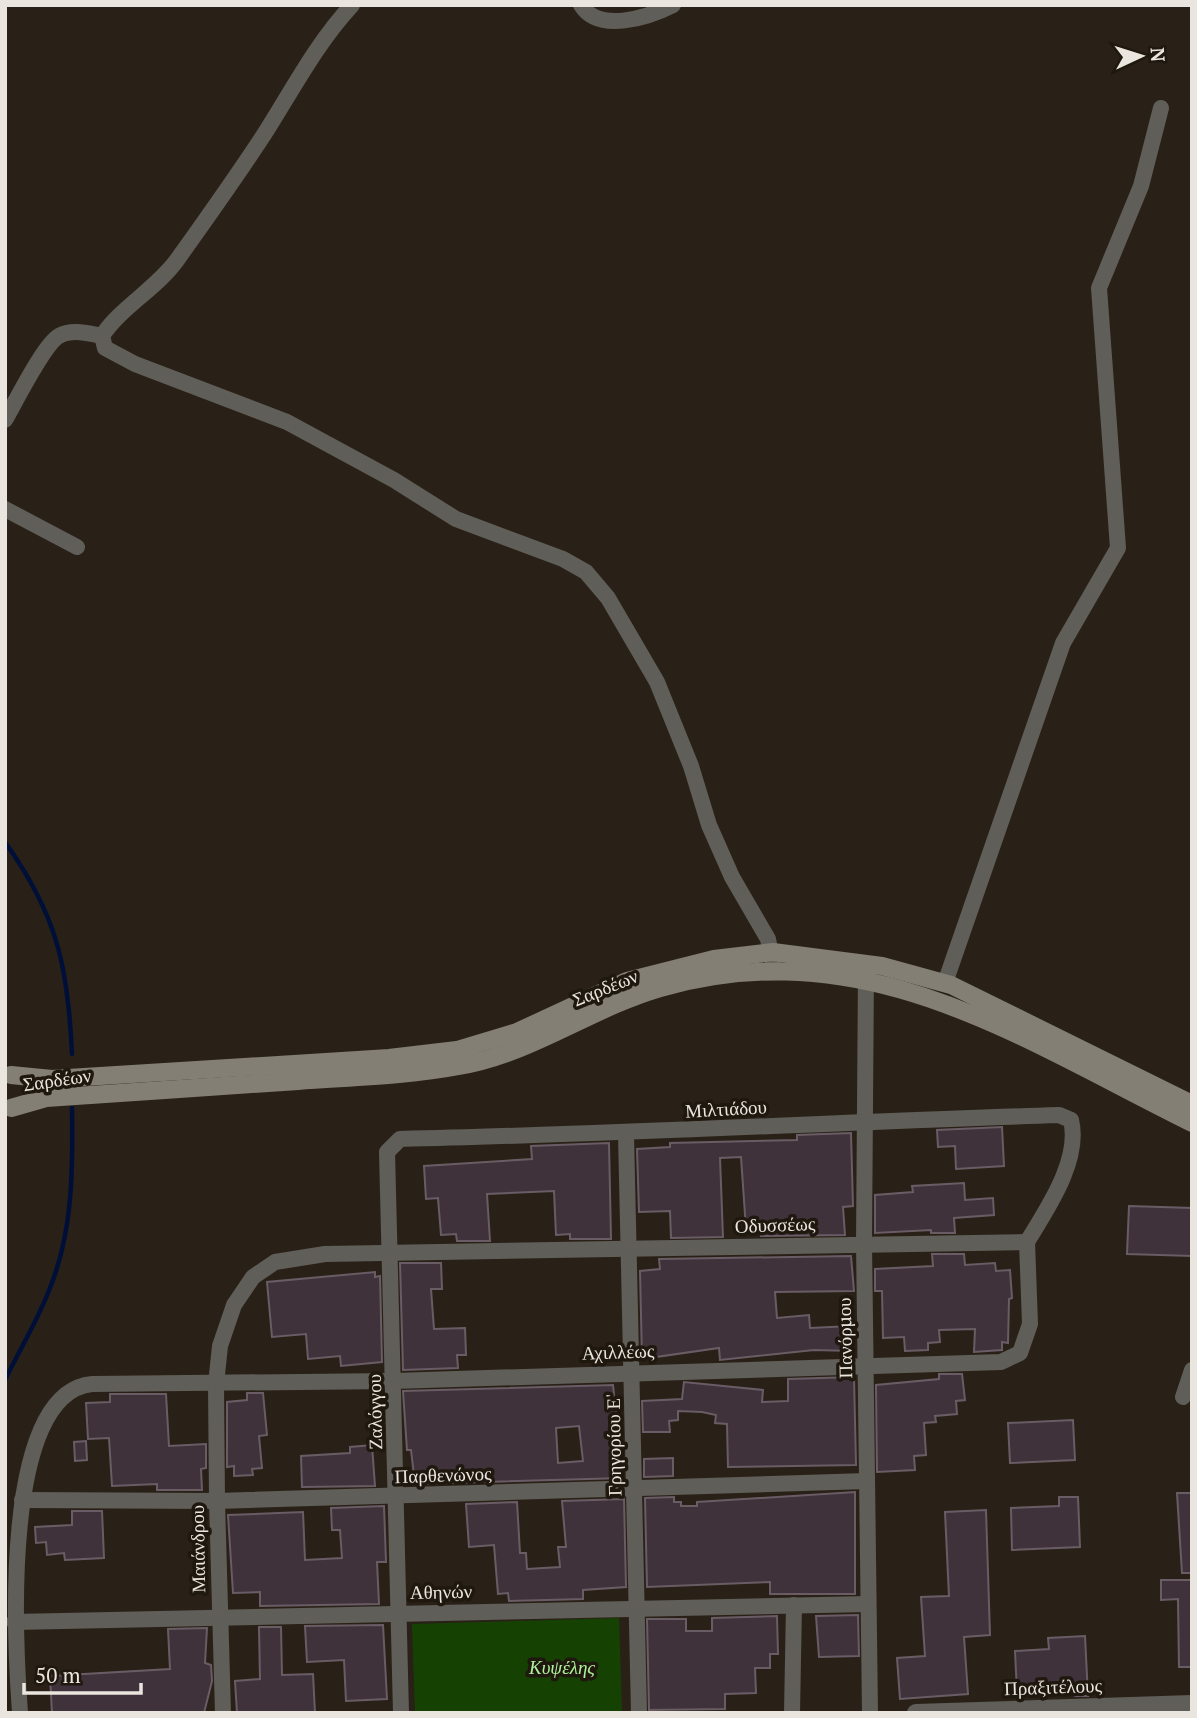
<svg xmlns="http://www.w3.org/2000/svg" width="1197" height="1718" font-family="'PT Serif',serif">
<rect width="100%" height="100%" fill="#292117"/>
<polygon fill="#154203" points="619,1618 622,1711 415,1713 412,1624"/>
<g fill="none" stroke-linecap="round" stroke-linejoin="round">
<g stroke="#000f38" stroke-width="4.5">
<path d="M 5,842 C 57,915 68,966 72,1054"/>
<path d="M 5,1380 C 19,1351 36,1323 48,1293 C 73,1234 73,1171 72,1108"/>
</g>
</g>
<g fill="#3f323a" stroke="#6a5c65" stroke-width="2" fill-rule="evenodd">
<polygon points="1002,1127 1004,1166 956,1169 955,1146 938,1147 937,1130"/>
<polygon points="851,1133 853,1206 843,1207 845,1235 761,1236 761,1228 746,1229 741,1157 720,1158 723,1237 671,1238 670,1211 639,1212 637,1149 670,1147 670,1143 797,1140 797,1135"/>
<polygon points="609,1143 611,1239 570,1239 570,1234 556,1235 554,1191 487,1194 490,1241 457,1241 456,1234 441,1235 438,1198 426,1199 424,1166 532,1159 531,1146"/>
<polygon points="964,1183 965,1200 993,1198 994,1215 954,1218 955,1233 931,1233 931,1230 875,1233 875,1195 913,1192 912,1186"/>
<polygon points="1129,1206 1192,1208 1192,1256 1127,1254"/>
<polygon points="932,1254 964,1254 965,1265 995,1263 996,1271 1010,1270 1012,1298 1009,1299 1008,1343 1002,1342 1002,1350 974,1352 975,1329 939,1330 940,1342 928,1343 928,1350 905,1351 904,1337 883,1338 882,1291 875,1291 875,1269 933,1266"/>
<polygon points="851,1256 854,1291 775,1292 777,1318 809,1315 810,1328 851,1326 852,1351 814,1350 720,1360 719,1348 642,1359 640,1271 660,1269 659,1259"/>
<polygon points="400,1263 441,1263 442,1289 431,1289 434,1329 465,1328 466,1355 457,1355 458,1368 403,1370"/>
<polygon points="375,1272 375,1277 380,1276 382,1362 341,1366 340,1356 308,1359 306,1334 272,1337 267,1282"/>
<polygon points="939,1374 962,1374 965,1400 956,1401 957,1414 935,1416 936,1422 924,1423 926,1455 914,1456 915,1470 877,1472 876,1385 939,1379"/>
<polygon points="854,1377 856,1465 728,1467 727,1424 715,1423 716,1415 702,1412 678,1411 678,1420 669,1421 670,1432 643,1432 642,1401 682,1399 684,1382 763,1390 762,1402 788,1401 788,1379"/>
<path d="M 613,1385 L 623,1478 L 415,1484 L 411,1450 L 407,1450 L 403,1391 ZM 579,1426 L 583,1461 L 558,1463 L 556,1428 Z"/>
<polygon points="247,1393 263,1393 267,1435 259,1436 262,1468 252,1469 253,1475 234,1476 234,1466 227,1467 227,1402 247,1400"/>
<polygon points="110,1394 166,1394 169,1446 206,1444 206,1468 201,1469 202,1490 157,1490 157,1484 112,1486 109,1438 88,1439 86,1403 110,1402"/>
<polygon points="1073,1420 1075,1460 1010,1463 1008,1423"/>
<polygon points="86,1441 87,1460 75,1461 74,1442"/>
<polygon points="372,1445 375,1486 302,1487 301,1456 350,1453 350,1447"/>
<polygon points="673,1458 673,1476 644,1477 644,1459"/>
<polygon points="855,1492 855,1594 770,1594 770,1582 647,1587 645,1498 674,1497 674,1502 681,1502 681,1506 697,1506 697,1502"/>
<polygon points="1177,1493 1192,1493 1192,1573 1182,1573"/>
<polygon points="1059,1497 1078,1497 1080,1547 1012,1550 1011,1508 1059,1506"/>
<polygon points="624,1499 626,1587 583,1590 583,1599 509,1601 508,1593 498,1594 494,1545 469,1547 466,1504 517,1502 520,1553 526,1553 527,1569 560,1567 558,1547 566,1547 562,1501"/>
<polygon points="384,1506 386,1562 377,1562 379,1604 260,1606 260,1592 233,1593 228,1515 303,1512 305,1560 342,1558 340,1530 332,1530 331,1508"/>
<polygon points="986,1510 990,1635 964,1637 968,1694 900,1699 897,1658 925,1656 921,1597 949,1596 945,1512"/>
<polygon points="72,1511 102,1511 104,1558 65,1560 64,1553 47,1555 46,1542 36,1543 35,1527 72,1525"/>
<polygon points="1161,1580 1192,1580 1192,1667 1179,1667 1178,1599 1161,1600"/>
<polygon points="858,1615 859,1656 819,1657 816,1616"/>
<polygon points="777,1616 778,1654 770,1654 770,1668 755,1668 756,1693 725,1694 725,1709 649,1710 647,1619 686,1619 686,1631 712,1631 712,1618"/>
<polygon points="383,1625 387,1699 346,1701 344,1660 307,1662 305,1626"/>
<polygon points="259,1627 281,1627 282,1675 313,1674 315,1713 237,1713 235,1681 260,1679"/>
<polygon points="207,1628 205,1663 211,1665 212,1681 204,1713 52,1713 50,1676 170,1669 168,1629"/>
<polygon points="1085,1636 1088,1696 1075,1696 1075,1690 1017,1693 1015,1651 1049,1649 1048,1638"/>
</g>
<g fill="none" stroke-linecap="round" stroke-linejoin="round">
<g stroke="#605e58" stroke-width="16">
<path d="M 352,5 C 316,44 293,89 265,133 C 237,176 207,218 177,260 C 156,289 121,307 102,336 L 105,348 L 135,364 L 287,422 L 394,480 L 456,519 L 563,559 L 586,572 L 608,598 L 657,682 L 691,766 L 709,825 L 732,877 L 768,939 L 774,969"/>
<path d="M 581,5 C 599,34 649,17 673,5"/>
<path d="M 5,420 C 15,403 44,344 59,336 C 71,329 89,333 102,336"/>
<polyline points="5,509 77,547"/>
<polyline points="866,969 864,1243 870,1713"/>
<polyline points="945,983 1063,643 1118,548 1099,288 1141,186 1161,108"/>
<polyline points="626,1134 639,1713"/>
<polyline points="1183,1397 1192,1370"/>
<polyline points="22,1500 217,1501 867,1481"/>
<polyline points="14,1622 868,1604"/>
<path d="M 20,1713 C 15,1644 0,1393 92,1384 L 394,1381 L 1001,1362 L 1020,1353 L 1030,1324 L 1027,1242"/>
<polyline points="223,1713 217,1501 216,1384 220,1346 234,1305 253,1277 275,1262 325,1254 1027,1242"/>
<path d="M 401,1713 L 387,1152 L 400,1139 C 620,1134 839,1122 1059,1115 L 1071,1120 C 1081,1160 1047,1209 1027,1242"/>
<polyline points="792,1713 794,1605"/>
</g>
<polyline stroke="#605e58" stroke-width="18" points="916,1713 1192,1704"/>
<g stroke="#837f75" stroke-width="18">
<polyline points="11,1075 52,1079 389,1058 457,1050 517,1032 627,981 714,959 773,952 882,966 951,985 1192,1104"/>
<path d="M 11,1108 L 46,1098 C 130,1092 214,1087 298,1081 C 351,1077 406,1076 459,1066 C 531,1054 591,1008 660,988 C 865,930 1016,1036 1192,1123"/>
</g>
</g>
<g text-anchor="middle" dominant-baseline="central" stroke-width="7" stroke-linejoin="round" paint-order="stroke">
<g font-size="19" fill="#eae5de" stroke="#1f180e">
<text transform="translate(605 987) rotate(-22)">Σαρδέων</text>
<text transform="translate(57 1079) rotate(-8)">Σαρδέων</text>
<text transform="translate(726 1108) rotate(-3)">Μιλτιάδου</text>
<text transform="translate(775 1224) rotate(-2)">Οδυσσέως</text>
<text transform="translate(844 1338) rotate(-91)">Πανόρμου</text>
<text transform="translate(618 1351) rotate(-2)">Αχιλλέως</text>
<text transform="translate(374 1412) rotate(-91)">Ζαλόγγου</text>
<text transform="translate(613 1445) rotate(-91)">Γρηγορίου Ε'</text>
<text transform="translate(443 1474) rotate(-2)">Παρθενώνος</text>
<text transform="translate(197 1549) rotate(-91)">Μαιάνδρου</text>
<text transform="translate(441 1591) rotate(-1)">Αθηνών</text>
<text transform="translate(1053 1686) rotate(-2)">Πραξιτέλους</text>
</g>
<g font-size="19" font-style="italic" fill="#adf299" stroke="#1f180e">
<text x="562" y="1666">Κυψέλης</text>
</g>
</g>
<rect width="1197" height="1718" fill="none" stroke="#eae5de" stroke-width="14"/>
<g transform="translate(1141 56) rotate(86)" stroke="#1f180e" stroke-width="5" paint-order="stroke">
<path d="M0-5L12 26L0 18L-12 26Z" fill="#eae5de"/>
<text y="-10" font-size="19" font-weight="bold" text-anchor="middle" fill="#eae5de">N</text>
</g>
<path d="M24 1683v10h117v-10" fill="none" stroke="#eae5de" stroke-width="3.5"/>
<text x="35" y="1683" font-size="21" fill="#eae5de" stroke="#1f180e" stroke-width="5" paint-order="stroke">50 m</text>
</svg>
